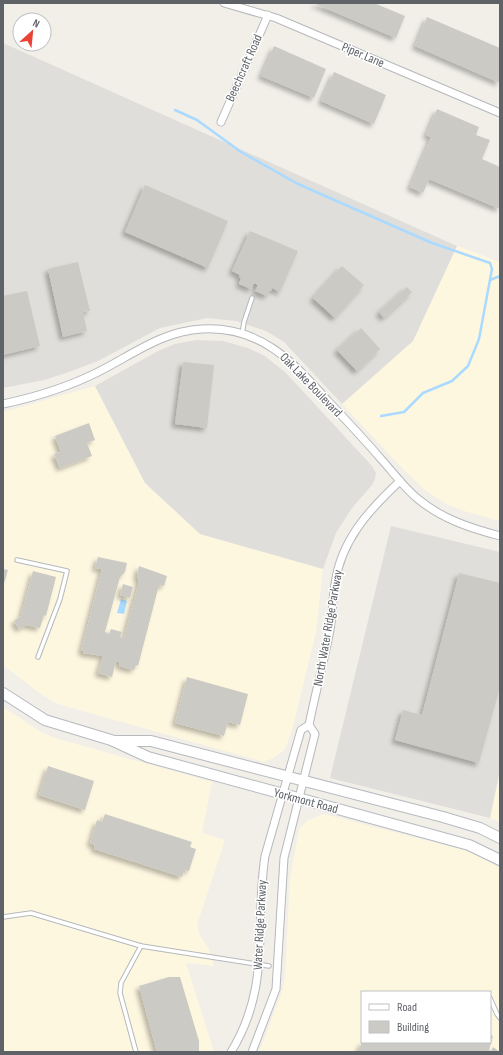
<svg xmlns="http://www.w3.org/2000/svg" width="503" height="1055" font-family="'Sofia Sans Condensed',sans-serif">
<defs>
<filter id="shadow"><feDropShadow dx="-3.5" dy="3.5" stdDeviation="2" flood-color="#0004"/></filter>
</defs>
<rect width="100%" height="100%" fill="#f1efe8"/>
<g fill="#fef7e0" fill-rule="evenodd">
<polygon points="457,246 500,262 500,521 464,511 446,504 425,490 404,470 342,404 413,341"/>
<polygon points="95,386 145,483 200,534 323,569 316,632 292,730 285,749 275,757 264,762 58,704 42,695 3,665 3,412"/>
<polygon points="3,707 41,732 55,738 212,782 202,833 225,840 197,925 200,936 208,947 214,966 186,963 214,1052 3,1052"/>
<polygon points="500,770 500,822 490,818"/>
<path d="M 324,814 L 467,851 L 500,868 L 500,1052 L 259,1052 L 281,995 L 285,978 L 290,879 L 299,829 L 307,821 ZM 362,992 L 490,992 L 490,1042 L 362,1042 Z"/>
</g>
<g fill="#e0deda">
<polygon points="3,43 457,246 413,341 342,404 284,342 266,331 236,321 207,318 160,328 98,361 69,372 44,380 3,388"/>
<polygon points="196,340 223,341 248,348 265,356 286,373 372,466 376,473 375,479 372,485 352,508 336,533 323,569 200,534 145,483 95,386 158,351 175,344"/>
<polygon points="391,526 500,552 500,770 490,818 330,778"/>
</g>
<polygon fill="#aadaff" points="121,599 127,601 124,614 117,613"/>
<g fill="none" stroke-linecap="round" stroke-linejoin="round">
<g stroke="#aadaff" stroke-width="2.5">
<polyline points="175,110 197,120 241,152 298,184 432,243 490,263 492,269 479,339 468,366 452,381 423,393 404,412 381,416"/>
<polyline points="490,280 500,276"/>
</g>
</g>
<g fill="#cccac5" filter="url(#shadow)">
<polygon points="313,3 374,3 405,16 396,38"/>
<polygon points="427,17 500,48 500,83 415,46"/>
<polygon points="274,46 326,69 314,98 261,76"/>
<polygon points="334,72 386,95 374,124 321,101"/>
<polygon points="437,109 479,127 476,135 490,140 482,159 500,167 500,209 429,179 423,193 410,187 431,137 426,135"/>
<polygon points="145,185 228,221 208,268 125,232"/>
<polygon points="250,231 298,251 280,292 272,288 271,291 270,290 267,296 255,291 258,285 254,283 251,289 239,284 241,278 239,277 240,275 232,271"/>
<polygon points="78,262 90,311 83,312 87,331 63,337 48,269"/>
<polygon points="342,266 364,285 335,318 313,298"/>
<polygon points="407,287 412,292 384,318 379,312"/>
<polygon points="27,291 40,346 3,355 3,296"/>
<polygon points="361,328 380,349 357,371 337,350"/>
<polygon points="183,362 214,365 207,428 175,424"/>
<polygon points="89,423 95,440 87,443 92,456 60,468 54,454 61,452 55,436"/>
<polygon points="98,557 127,563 125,572 120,577 105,632 109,634 111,629 122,632 120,637 124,638 139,582 137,575 139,566 167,576 164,586 159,585 138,666 136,665 134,670 119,666 120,662 116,661 112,677 98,673 103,656 83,653 83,651 81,651 102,569 95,568"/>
<polygon points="3,569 8,570 3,587"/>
<polygon points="33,571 56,577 46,616 44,615 40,628 26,625 19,629 14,621 21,616"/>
<polygon points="459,573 500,583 500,687 479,763 395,740 403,710 422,715"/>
<polygon points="123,584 133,587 130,598 120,595"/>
<polygon points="187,677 248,694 240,725 228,722 224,736 175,723"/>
<polygon points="48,766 94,781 85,810 39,795"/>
<polygon points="105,814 192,842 190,847 196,849 189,871 184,870 182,877 94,849 95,845 90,843 97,820 102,822"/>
<polygon points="169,977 180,977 199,1041 199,1052 157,1052 139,986"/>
<polygon points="490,1035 493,1036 489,1050 491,1051 493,1047 500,1052 358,1052 362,1042 490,1042"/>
</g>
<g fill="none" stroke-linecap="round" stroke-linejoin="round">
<defs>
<g id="lane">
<polyline points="242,334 244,322 252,298"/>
<polyline points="17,560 67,571 60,599 38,657"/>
<polyline points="3,917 31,913 141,946"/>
<polyline points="490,998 497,1014 500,1018"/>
<polyline points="136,1052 120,993 121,983 141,946 269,966"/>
</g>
<g id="street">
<polyline points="224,3 276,18 500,113"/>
<polyline points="221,122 268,15"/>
<path d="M 3,404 C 36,397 68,387 98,372 C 132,355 162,331 202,329 C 261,326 292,361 328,401 C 346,420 364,439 381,459 C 393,472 404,488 418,499 C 442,519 470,528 500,536"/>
<path d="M 309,725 C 315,695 323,665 329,635 C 333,618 332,601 335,584 C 341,540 369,510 400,481"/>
<path d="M 231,1052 C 272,985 254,928 265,856 L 301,730 L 309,725 L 315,734 L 284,858 L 276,989 L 252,1052"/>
</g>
<g id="secondary">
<polyline points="3,693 45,720 111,740 148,757 469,845 500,860"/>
<polyline points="116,741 151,741 443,817 480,828 500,838"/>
</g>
</defs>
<use href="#lane" stroke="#b5b8bc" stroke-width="5.5"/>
<use href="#street" stroke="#b5b8bc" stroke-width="9"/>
<use href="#secondary" stroke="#b6babf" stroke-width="12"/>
<use href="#lane" stroke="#fff" stroke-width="3.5"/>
<use href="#street" stroke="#fff" stroke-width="7"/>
<use href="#secondary" stroke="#fff" stroke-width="10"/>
</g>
<g text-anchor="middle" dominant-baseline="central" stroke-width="3" stroke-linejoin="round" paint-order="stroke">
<g font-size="13" fill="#5f6368" stroke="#fff">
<text transform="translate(363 55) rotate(23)">Piper Lane</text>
<text transform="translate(244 68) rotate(-66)">Beechcraft Road</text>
<text transform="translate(311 385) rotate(46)">Oak Lake Boulevard</text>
<text transform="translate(328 628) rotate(-80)">North Water Ridge Parkway</text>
<text transform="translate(306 801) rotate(15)">Yorkmont Road</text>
<text transform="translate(260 925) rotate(-87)">Water Ridge Parkway</text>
</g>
</g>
<rect width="503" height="1055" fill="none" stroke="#5f6368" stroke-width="8"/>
<rect x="361" y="991" width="130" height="52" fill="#ffffff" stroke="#bfc1c3"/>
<rect x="369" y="1004" width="20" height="6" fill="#ffffff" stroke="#bfc1c3"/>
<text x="397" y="1011" font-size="12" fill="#5f6368">Road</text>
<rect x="369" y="1021" width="20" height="12" fill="#cccac5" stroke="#bfc1c3"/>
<text x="397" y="1031" font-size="12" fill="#5f6368">Building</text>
<g transform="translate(32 32) rotate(27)"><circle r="19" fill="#ffffff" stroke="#bfc1c3"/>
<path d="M0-3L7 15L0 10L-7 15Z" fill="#ea4335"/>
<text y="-6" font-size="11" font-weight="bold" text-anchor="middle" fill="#5f6368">N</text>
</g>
</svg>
